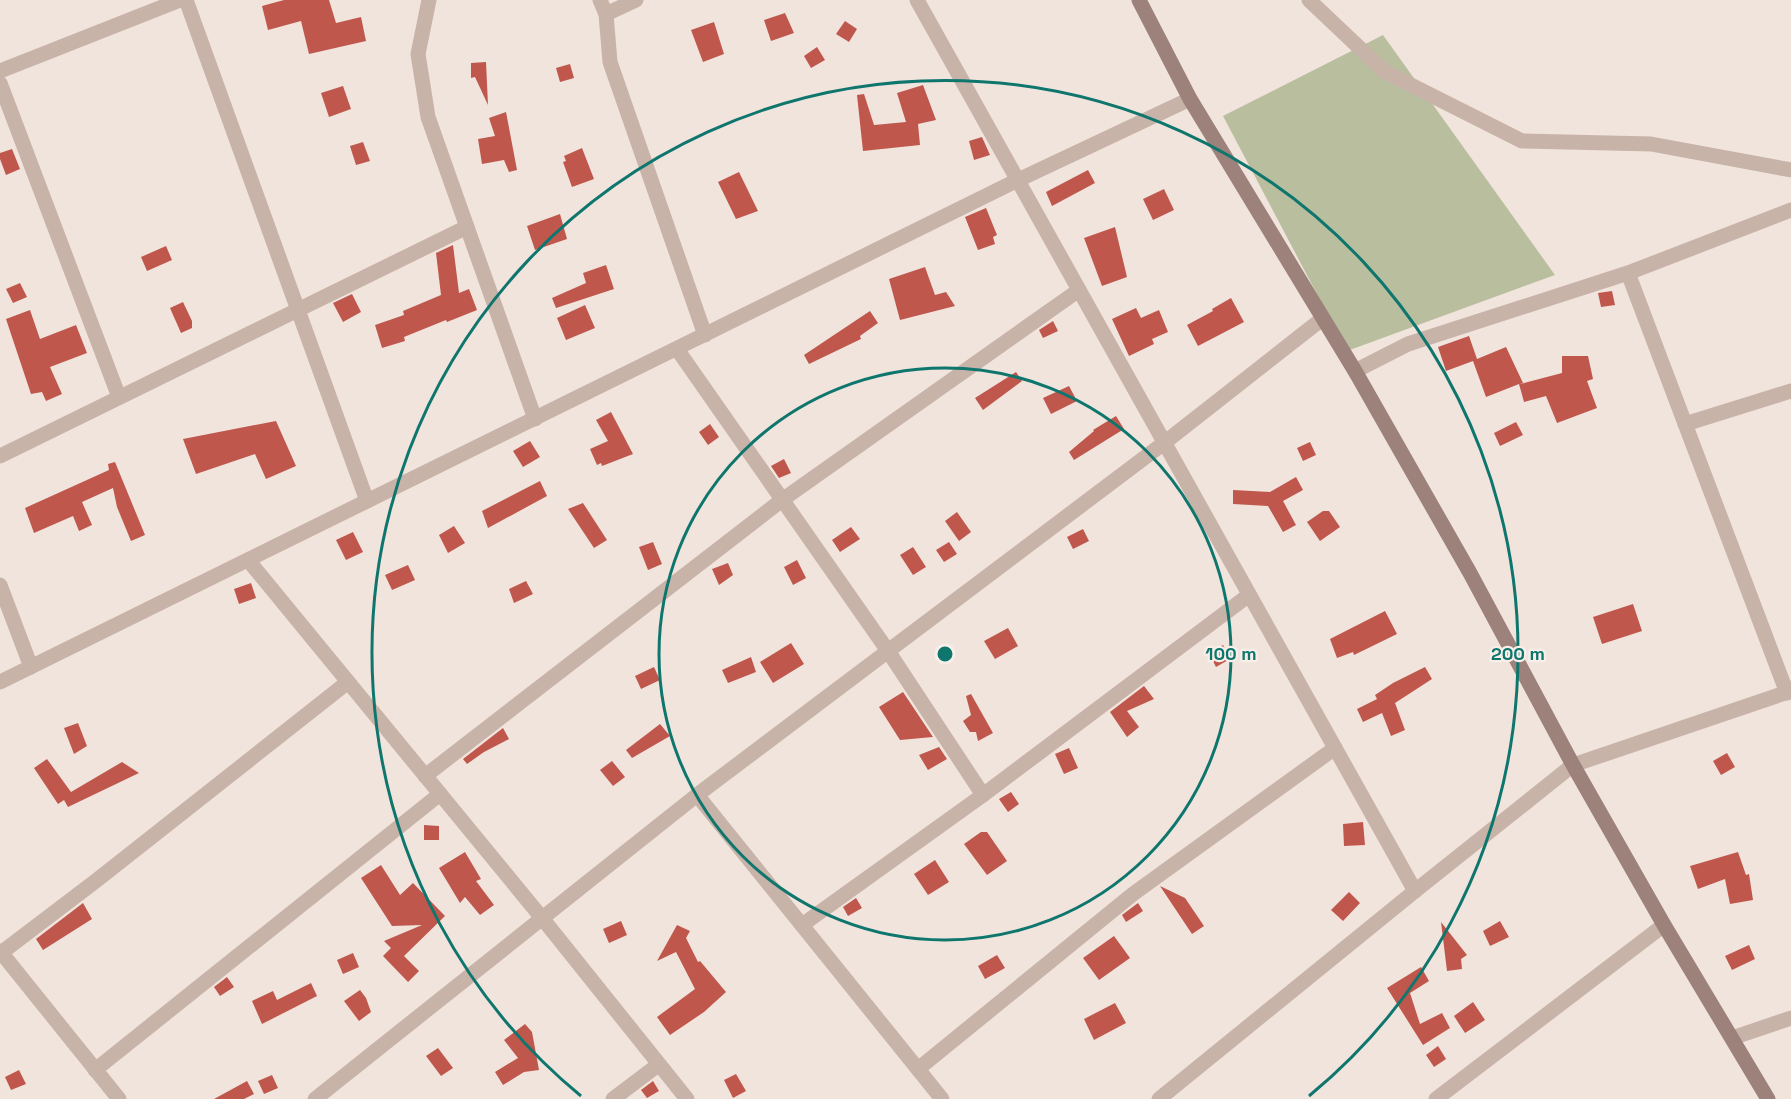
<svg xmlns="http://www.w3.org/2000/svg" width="1791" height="1099" font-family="'Space Grotesk',sans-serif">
<rect width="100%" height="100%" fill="#f1e4dd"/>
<polygon fill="#b9bf9e" points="1383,35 1555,275 1347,351 1223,116"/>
<g fill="#bf574d">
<polygon points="284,0 329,0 336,23 361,17 366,41 309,54 301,21 268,30 262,6"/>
<polygon points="785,13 794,33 771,41 764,20"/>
<polygon points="845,21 857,29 849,42 836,34"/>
<polygon points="714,22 724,54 703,62 691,30"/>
<polygon points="817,47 825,60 811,68 804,56"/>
<polygon points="486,62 488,105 475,77 471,78 471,63"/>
<polygon points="570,64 574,78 560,82 556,68"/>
<polygon points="923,85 936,120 918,124 920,145 863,151 857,95 864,94 874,125 906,122 897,93"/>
<polygon points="343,86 351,109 329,117 321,93"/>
<polygon points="506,112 517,170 509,172 504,160 482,164 478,139 495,136 489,118"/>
<polygon points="982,137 990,155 974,160 969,141"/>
<polygon points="363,142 370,161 356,165 350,146"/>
<polygon points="582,148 594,179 572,187 563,162 566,161 564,156"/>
<polygon points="12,149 20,169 6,175 0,159 0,153"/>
<polygon points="1088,170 1095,183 1052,206 1046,192"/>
<polygon points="739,172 758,211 736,219 718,182"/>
<polygon points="1164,189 1174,210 1153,220 1143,199"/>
<polygon points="986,208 997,235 993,237 995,244 978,250 965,217"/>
<polygon points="560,214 567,239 535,250 527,226"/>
<polygon points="1115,227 1127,277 1102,286 1084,238"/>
<polygon points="453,245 459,293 469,289 477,310 447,322 446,320 404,337 405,341 382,348 375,325 404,315 403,311 441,295 436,253"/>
<polygon points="166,246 172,260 147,271 141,257"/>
<polygon points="606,265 614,289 556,308 552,298 586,283 583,273"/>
<polygon points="925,267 935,295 946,292 955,306 900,320 889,279"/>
<polygon points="20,283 27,297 13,303 6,289"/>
<polygon points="1612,291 1615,305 1601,307 1598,293"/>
<polygon points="352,294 361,312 343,322 333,303"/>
<polygon points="1231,298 1244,322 1198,346 1187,325 1213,311 1212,309"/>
<polygon points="183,302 192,321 192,328 181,333 170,308"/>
<polygon points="585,305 595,328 566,340 557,318"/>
<polygon points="1136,308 1141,318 1159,310 1168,332 1152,339 1154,344 1129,356 1112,319"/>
<polygon points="30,310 40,339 76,325 87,353 50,367 62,394 46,401 42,392 31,394 6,319"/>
<polygon points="870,311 878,323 860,336 861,339 809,364 804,355"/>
<polygon points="1053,321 1058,331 1043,338 1039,330"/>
<polygon points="1469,336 1477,359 1506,347 1523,383 1520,384 1562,373 1562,356 1588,356 1593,379 1587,381 1597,408 1557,423 1546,396 1524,402 1519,384 1486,397 1473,361 1446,371 1438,347"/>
<polygon points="1016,372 1022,381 983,410 975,398"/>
<polygon points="1069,386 1077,401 1051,414 1043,398"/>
<polygon points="611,412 633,454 602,466 601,463 597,465 590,449 608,441 596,420"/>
<polygon points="1116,416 1124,429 1074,460 1069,452 1094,431 1093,430"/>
<polygon points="276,421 296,466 266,479 255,454 196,474 183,439"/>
<polygon points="1516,422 1523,435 1500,446 1494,433"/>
<polygon points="710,424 719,437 708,445 699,432"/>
<polygon points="530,441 540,457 523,467 513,451"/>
<polygon points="1310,442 1316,455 1303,461 1297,448"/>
<polygon points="784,459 791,473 779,478 771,466"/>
<polygon points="115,462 145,535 131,541 117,507 113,488 82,502 92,525 79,531 73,516 34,533 25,508 109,470 108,464"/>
<polygon points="1296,477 1303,490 1283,501 1296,525 1283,532 1268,506 1233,504 1233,490 1270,492"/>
<polygon points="540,481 547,496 488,528 482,511"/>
<polygon points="583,503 607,540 594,548 568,509"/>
<polygon points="1323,511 1329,511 1340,527 1320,541 1307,522"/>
<polygon points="957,512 971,532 959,541 945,521"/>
<polygon points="454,526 465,543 448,553 439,535"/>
<polygon points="851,527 860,539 840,552 832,540"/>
<polygon points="1083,529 1089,541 1073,549 1067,537"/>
<polygon points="353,532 363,552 346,560 336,540"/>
<polygon points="653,542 662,564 648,570 639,547"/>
<polygon points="949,542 957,554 944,562 936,550"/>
<polygon points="913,547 926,567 913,575 900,555"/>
<polygon points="797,560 806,578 793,585 784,567"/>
<polygon points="728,563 733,575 719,585 712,569"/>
<polygon points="408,565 415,580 392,590 385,575"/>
<polygon points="526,581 533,594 514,603 509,589"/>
<polygon points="251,583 256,598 239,604 234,589"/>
<polygon points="1633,604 1642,631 1602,644 1593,617"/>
<polygon points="1385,611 1397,634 1354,655 1353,652 1337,658 1330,639"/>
<polygon points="1008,628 1018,646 995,659 984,641"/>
<polygon points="791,643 804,664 773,683 760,662"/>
<polygon points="1223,645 1230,659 1216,667 1209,653"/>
<polygon points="751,657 756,672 728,683 722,670"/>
<polygon points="654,667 660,680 641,689 635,676"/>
<polygon points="1425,667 1432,679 1395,703 1405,730 1391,736 1382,713 1363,722 1357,709 1377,699 1375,695 1393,683"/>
<polygon points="1144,686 1154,699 1127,711 1139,727 1127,737 1110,712"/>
<polygon points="903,692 933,737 900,740 879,707"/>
<polygon points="971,694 993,733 978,741 976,732 970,732 963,721 971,715 966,696"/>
<polygon points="78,723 87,746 74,754 64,728"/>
<polygon points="660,724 670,736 632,758 626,750"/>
<polygon points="503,728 509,739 484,752 467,764 463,759"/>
<polygon points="939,747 947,759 928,770 919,755"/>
<polygon points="1069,748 1078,768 1064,774 1055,754"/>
<polygon points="1727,753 1735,767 1721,775 1713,761"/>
<polygon points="47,759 71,792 122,762 139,773 68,807 64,800 58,804 34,768"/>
<polygon points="612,761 625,777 613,786 600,770"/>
<polygon points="1011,792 1019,804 1008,812 999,799"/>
<polygon points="1363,822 1365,845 1344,846 1343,824"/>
<polygon points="424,825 439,826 439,840 424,840"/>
<polygon points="981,832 987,832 1007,861 987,875 964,844"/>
<polygon points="465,852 481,879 476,881 494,905 480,915 465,897 460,903 439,868"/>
<polygon points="1738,852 1746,875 1749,874 1753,900 1730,904 1725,879 1698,889 1690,866"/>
<polygon points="935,860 949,882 928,895 914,874"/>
<polygon points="381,865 400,895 413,883 445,916 404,956 419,971 408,982 383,956 391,948 384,941 422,925 392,926 361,878"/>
<polygon points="1160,886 1185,898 1204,926 1192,934"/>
<polygon points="1349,892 1360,903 1343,921 1331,910"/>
<polygon points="856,898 862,908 848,916 843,907"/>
<polygon points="83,903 92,919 43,950 36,939"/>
<polygon points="1138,903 1143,911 1126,922 1122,915"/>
<polygon points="621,921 627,935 609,943 603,929"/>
<polygon points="1500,921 1509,937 1490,946 1483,931"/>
<polygon points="1441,922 1467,955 1461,959 1462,969 1447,971"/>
<polygon points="677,925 690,931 686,938 698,962 700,961 726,992 704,1012 670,1035 657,1017 695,989 676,952 657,961"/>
<polygon points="1114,936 1130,958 1099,980 1083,958"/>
<polygon points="1749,945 1755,959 1732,970 1725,956"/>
<polygon points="353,953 359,967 343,974 337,960"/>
<polygon points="997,955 1005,968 985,979 978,966"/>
<polygon points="1421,967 1429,981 1410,993 1420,1024 1442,1013 1450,1028 1423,1045 1387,988"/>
<polygon points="227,977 234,987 220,996 214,987"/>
<polygon points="311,983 317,996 262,1024 252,1001 273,991 277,1000"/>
<polygon points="360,990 366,998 371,1012 359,1021 344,1001"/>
<polygon points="1473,1002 1485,1020 1465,1033 1454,1016"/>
<polygon points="1115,1003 1126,1023 1094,1040 1084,1019"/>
<polygon points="525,1024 532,1032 539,1070 524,1072 503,1085 495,1072 518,1058 504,1040"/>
<polygon points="1438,1046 1446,1059 1434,1067 1426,1055"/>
<polygon points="438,1048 453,1068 441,1076 426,1056"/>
<polygon points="19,1070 26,1084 11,1090 5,1077"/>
<polygon points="736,1074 746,1091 733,1098 724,1080"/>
<polygon points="272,1075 278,1088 264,1094 258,1081"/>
<polygon points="247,1081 254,1094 244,1099 214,1099"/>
<polygon points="653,1081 659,1091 647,1098 641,1090"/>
</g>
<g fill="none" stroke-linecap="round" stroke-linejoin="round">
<g stroke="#c8b3a9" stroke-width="15">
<polyline points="186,0 367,501"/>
<polyline points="429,0 418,54 428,117 535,419"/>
<polyline points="600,0 606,14 610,62 705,335"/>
<polyline points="917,0 1415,891"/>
<polyline points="1309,0 1385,72 1522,141 1651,144 1791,170"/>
<polyline points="606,14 636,0"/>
<polyline points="0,71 180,0"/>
<polyline points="0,83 119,397"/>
<polyline points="1628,273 1787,693"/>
<polyline points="677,349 888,651 983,795"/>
<polyline points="1355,371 1408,344 1628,273 1791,210"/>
<polyline points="1685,424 1791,391"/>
<polyline points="0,456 467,227"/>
<polyline points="248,560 542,918 687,1099"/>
<polyline points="0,585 31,667"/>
<polyline points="0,682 1018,180 1190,99"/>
<polyline points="425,776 782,500 1079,290"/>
<polyline points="697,795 942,1099"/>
<polyline points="802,925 983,795 1249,595"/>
<polyline points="0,951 119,1099"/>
<polyline points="1,953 97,880 348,682"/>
<polyline points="1732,1038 1791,1018"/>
<polyline points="918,1069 1133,894 1335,748"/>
<polyline points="95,1070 440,794"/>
<polyline points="315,1099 697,795 1164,443 1322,319"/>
<polyline points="613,1099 658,1065"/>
<polyline points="1159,1099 1415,891 1573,765 1791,691"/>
<polyline points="1436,1099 1664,925"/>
</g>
<polyline stroke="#9c827b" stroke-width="15" points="1139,0 1190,99 1355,371 1470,573 1573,765 1664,925 1768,1099"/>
</g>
<g fill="none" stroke="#0f766e" stroke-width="3">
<circle cx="945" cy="654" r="286"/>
<path d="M581 1096A573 573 0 1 1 1309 1096"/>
</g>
<circle cx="945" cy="654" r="9" fill="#0f766e" stroke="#f9efe9" stroke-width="3"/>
<g font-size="18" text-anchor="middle" font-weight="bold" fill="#0f766e" stroke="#f9efe9" stroke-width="4.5" stroke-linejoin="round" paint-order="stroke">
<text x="1231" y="660">100 m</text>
<text x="1518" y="660">200 m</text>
</g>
</svg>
